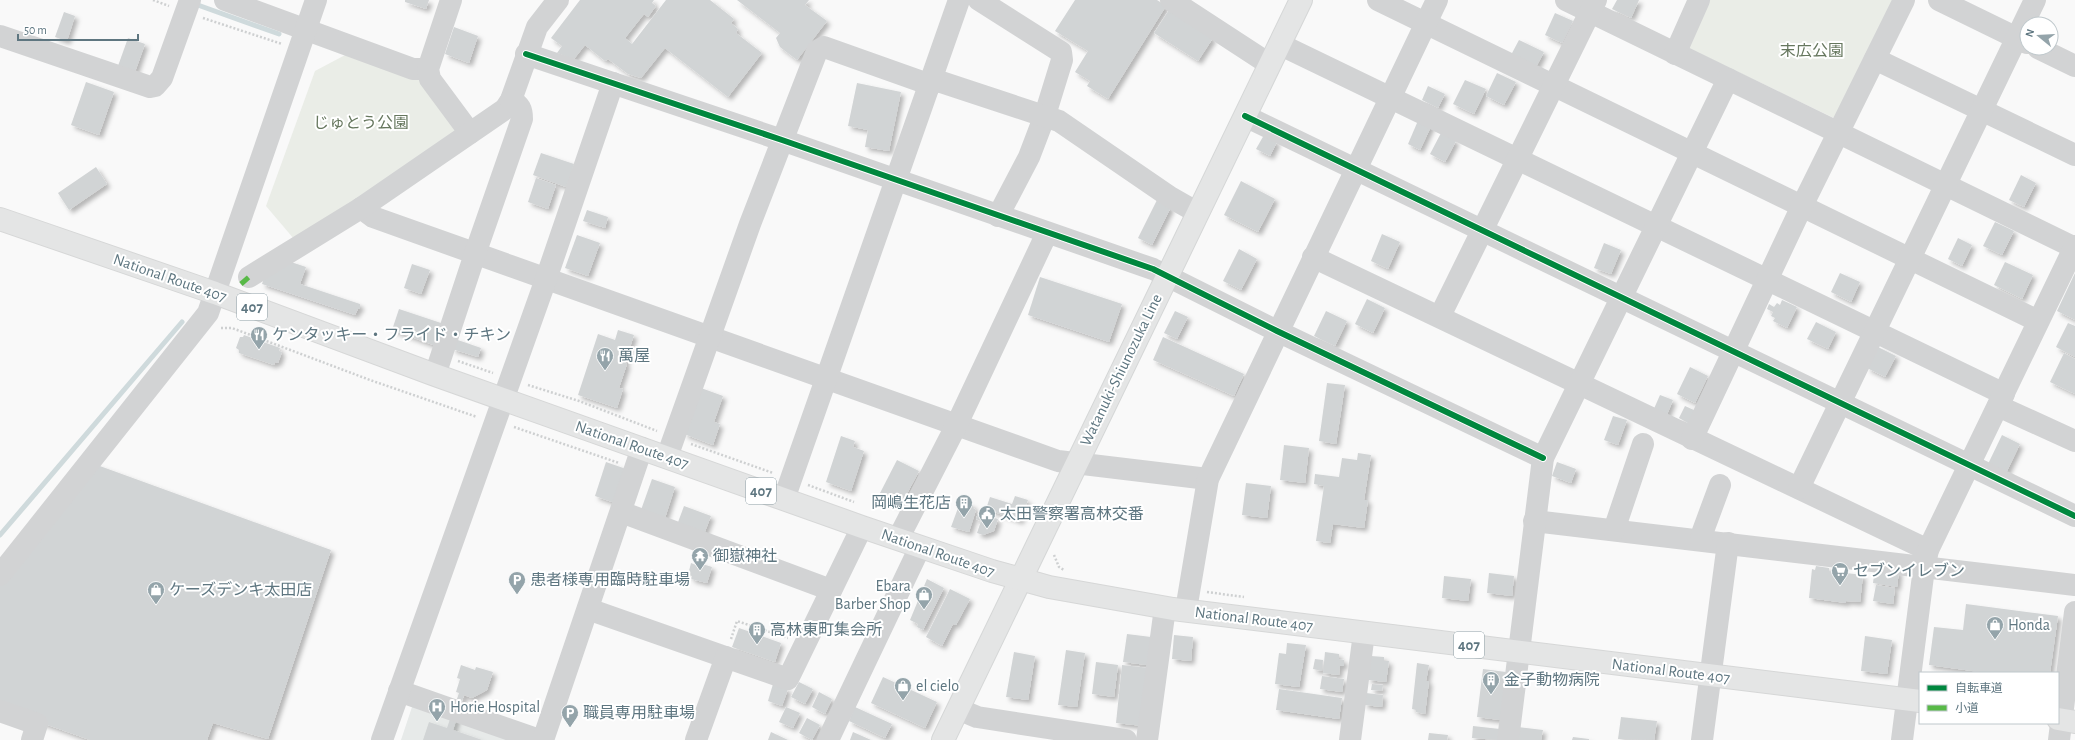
<svg xmlns="http://www.w3.org/2000/svg" width="2075" height="740" font-family="'Alegreya Sans','Noto Sans JP',sans-serif">
<defs>
<filter id="shadow"><feDropShadow dx="3.5" dy="3.5" stdDeviation="2" flood-color="#0004"/></filter>
</defs>
<rect width="100%" height="100%" fill="#f9f9f9"/>
<polygon fill="#e7eae9" points="413,704 521,740 401,740"/>
<g fill="#eaede7">
<polygon points="1708,0 1895,0 1836,119 1686,47"/>
<polygon points="347,54 424,82 456,129 455,136 294,239 266,206 315,71"/>
</g>
<g fill="none" stroke-linecap="round" stroke-linejoin="round">
<g stroke="#cfdadc" stroke-width="5">
<polyline points="195,4 279,34"/>
<polyline points="0,535 182,322"/>
</g>
</g>
<g fill="#d1d4d5" filter="url(#shadow)">
<polygon points="405,0 429,0 426,9 405,2"/>
<polygon points="580,0 654,0 652,3 656,6 648,17 644,14 625,38 632,44 666,0 710,0 734,19 731,23 738,29 736,33 762,53 728,97 665,48 641,78 628,74 608,59 605,61 585,45 574,59 557,53 562,46 551,38"/>
<polygon points="737,0 809,0 805,5 827,21 797,60 780,47 776,38 780,33"/>
<polygon points="1075,0 1157,0 1166,6 1108,99 1087,86 1090,81 1075,72 1088,51 1055,31"/>
<polygon points="1617,0 1639,0 1631,18 1612,9"/>
<polygon points="1169,10 1213,38 1198,61 1154,33"/>
<polygon points="64,12 75,16 67,41 55,37"/>
<polygon points="1555,13 1573,21 1562,43 1545,35"/>
<polygon points="454,27 478,36 469,63 445,54"/>
<polygon points="128,38 145,44 135,72 118,66"/>
<polygon points="1519,40 1544,52 1536,67 1511,55"/>
<polygon points="1497,73 1516,82 1504,105 1486,96"/>
<polygon points="1465,80 1486,89 1474,114 1453,104"/>
<polygon points="86,82 114,92 99,135 71,125"/>
<polygon points="857,83 901,92 889,151 865,147 868,130 848,126"/>
<polygon points="1428,86 1445,94 1438,108 1422,100"/>
<polygon points="1420,116 1433,122 1420,150 1408,144"/>
<polygon points="1441,133 1456,141 1445,162 1430,154"/>
<polygon points="1264,135 1277,142 1270,156 1256,149"/>
<polygon points="541,153 574,164 566,187 533,175"/>
<polygon points="96,167 107,184 69,210 58,193"/>
<polygon points="2021,175 2036,183 2024,207 2009,200"/>
<polygon points="536,178 556,185 548,209 528,202"/>
<polygon points="1241,181 1275,199 1258,232 1224,215"/>
<polygon points="1157,200 1171,207 1152,245 1138,238"/>
<polygon points="587,210 608,217 605,228 583,221"/>
<polygon points="1995,222 2014,231 2002,255 1983,246"/>
<polygon points="1382,234 1400,242 1388,269 1371,261"/>
<polygon points="577,235 600,243 588,276 565,268"/>
<polygon points="1958,238 1972,245 1962,266 1948,259"/>
<polygon points="1604,243 1621,250 1611,274 1594,268"/>
<polygon points="1239,249 1257,259 1241,290 1223,281"/>
<polygon points="291,262 306,267 300,284 360,304 360,309 358,309 355,315 262,284 264,278"/>
<polygon points="2005,262 2033,275 2022,299 1994,285"/>
<polygon points="412,264 430,270 421,294 404,288"/>
<polygon points="1840,273 1860,282 1851,302 1831,292"/>
<polygon points="2075,273 2075,320 2057,311"/>
<polygon points="1040,277 1122,304 1109,342 1028,315"/>
<polygon points="1367,299 1385,308 1373,333 1355,324"/>
<polygon points="1782,300 1797,307 1787,328 1773,321 1775,318 1771,316 1773,312 1767,309 1769,304 1774,307 1777,303 1780,305"/>
<polygon points="399,309 444,324 436,346 392,330"/>
<polygon points="1175,311 1188,317 1177,339 1164,333"/>
<polygon points="1326,311 1347,321 1335,346 1314,336"/>
<polygon points="1816,322 1836,332 1828,349 1807,339"/>
<polygon points="2068,323 2075,326 2075,357 2056,347"/>
<polygon points="618,330 634,335 625,363 627,364 619,388 623,389 617,408 578,395 598,334 615,340"/>
<polygon points="244,335 280,348 279,351 282,352 278,363 275,362 274,365 239,353 239,350 236,348 240,337 243,337"/>
<polygon points="1163,337 1244,374 1234,396 1153,360"/>
<polygon points="455,339 481,348 478,357 452,349"/>
<polygon points="1878,347 1896,356 1885,377 1867,368"/>
<polygon points="2064,353 2075,359 2075,394 2050,382"/>
<polygon points="1690,367 1708,376 1695,403 1677,394"/>
<polygon points="1327,383 1345,385 1336,444 1319,441"/>
<polygon points="701,388 723,396 714,422 720,424 713,445 684,434"/>
<polygon points="1660,395 1673,400 1666,417 1653,411"/>
<polygon points="1685,406 1696,411 1690,424 1679,418"/>
<polygon points="1613,416 1627,420 1618,445 1604,440"/>
<polygon points="2002,435 2020,444 2006,473 1988,464"/>
<polygon points="841,436 855,441 853,447 864,451 851,491 826,482"/>
<polygon points="1284,445 1309,448 1305,483 1280,480"/>
<polygon points="1358,453 1371,455 1364,500 1368,500 1364,528 1333,524 1330,543 1316,541 1324,486 1314,484 1315,474 1339,477 1342,458 1357,460"/>
<polygon points="897,460 919,471 900,507 879,495"/>
<polygon points="606,462 626,469 615,503 595,496"/>
<polygon points="1557,462 1576,469 1571,483 1552,476"/>
<polygon points="97,465 331,550 268,739 213,723 207,740 90,740 0,708 0,582"/>
<polygon points="652,479 675,487 665,518 641,510"/>
<polygon points="1246,483 1271,486 1267,518 1242,515"/>
<polygon points="1015,496 1028,500 1020,521 986,509 990,497 1012,504"/>
<polygon points="963,502 973,505 973,508 976,510 969,532 951,527 958,508 960,509"/>
<polygon points="684,506 711,516 704,534 677,525"/>
<polygon points="978,513 998,519 994,531 983,535 977,533 981,521 976,519"/>
<polygon points="696,562 712,567 707,583 691,579 692,576 688,575 691,563 696,565"/>
<polygon points="1816,566 1829,568 1829,571 1863,575 1860,602 1846,601 1846,603 1809,598 1812,569 1815,570"/>
<polygon points="1875,567 1899,571 1897,587 1873,583"/>
<polygon points="1489,573 1514,576 1512,596 1487,593"/>
<polygon points="1444,576 1471,579 1468,601 1442,598"/>
<polygon points="927,579 944,588 923,630 917,627 918,624 910,620"/>
<polygon points="1876,585 1895,588 1893,604 1873,601"/>
<polygon points="950,589 970,599 956,625 953,624 942,646 926,637"/>
<polygon points="1966,604 2058,616 2050,673 1987,673 1929,665 1934,627 1963,630"/>
<polygon points="739,628 781,643 775,662 732,647"/>
<polygon points="1127,634 1151,637 1147,665 1123,662"/>
<polygon points="1174,635 1193,637 1191,661 1172,659"/>
<polygon points="1865,636 1892,640 1887,674 1861,671"/>
<polygon points="1287,643 1306,645 1299,687 1275,684 1279,653 1286,654"/>
<polygon points="1066,650 1085,653 1077,707 1058,705"/>
<polygon points="1014,652 1035,656 1028,700 1006,697"/>
<polygon points="1325,652 1339,654 1339,659 1344,660 1344,666 1340,666 1339,675 1323,673"/>
<polygon points="1371,656 1384,657 1384,661 1389,661 1386,682 1368,680"/>
<polygon points="1315,659 1323,660 1322,671 1313,669"/>
<polygon points="1096,662 1118,665 1114,697 1092,694"/>
<polygon points="1417,663 1429,665 1426,681 1429,681 1425,714 1416,712 1416,710 1412,709"/>
<polygon points="461,665 475,670 476,667 493,672 487,690 472,698 464,695 453,730 482,740 423,740 429,722 447,728 459,693 456,692 460,679 457,678"/>
<polygon points="1122,665 1149,668 1143,726 1116,723"/>
<polygon points="1483,669 1506,672 1500,720 1477,717"/>
<polygon points="1322,676 1344,679 1342,692 1320,689"/>
<polygon points="883,677 937,702 925,728 871,703"/>
<polygon points="799,682 813,689 805,704 791,697"/>
<polygon points="773,684 788,689 782,706 768,701"/>
<polygon points="1372,684 1383,685 1382,691 1371,690"/>
<polygon points="1279,689 1342,698 1339,719 1276,710"/>
<polygon points="819,692 832,699 825,714 812,707"/>
<polygon points="1366,693 1383,695 1382,707 1364,705"/>
<polygon points="786,707 800,713 793,728 779,722"/>
<polygon points="855,707 892,724 885,738 849,721"/>
<polygon points="1621,717 1657,721 1654,740 1618,739"/>
<polygon points="807,718 820,725 812,740 799,733"/>
<polygon points="1473,726 1500,729 1498,740 1472,738"/>
<polygon points="1518,727 1543,730 1541,740 1516,740"/>
<polygon points="771,732 788,740 768,740"/>
<polygon points="853,732 871,740 850,740"/>
<polygon points="1429,733 1448,735 1447,740 1428,740"/>
<polygon points="1573,737 1589,739 1589,740 1572,740"/>
</g>
<g fill="none" stroke-linecap="round" stroke-linejoin="round">
<defs>
<polyline id="major" points="943,740 1301,0"/>
<g id="highway">
<polyline points="0,219 215,293 435,375 862,527 992,571 1049,587 1173,609 1920,701"/>
<polyline points="2058,719 2075,722"/>
</g>
</defs>
<use href="#major" stroke="#d5d7d7" stroke-width="24"/>
<use href="#highway" stroke="#d6d7d7" stroke-width="24"/>
<g stroke="#ced0d1" stroke-width="2.5" stroke-dasharray="2 2" stroke-linecap="butt">
<polyline points="153,0 169,6"/>
<polyline points="203,18 282,44"/>
<polyline points="221,328 232,328 370,380 477,417"/>
<polyline points="458,361 493,373"/>
<polyline points="528,385 579,401 657,431"/>
<polyline points="514,427 619,463"/>
<polyline points="691,444 773,473"/>
<polyline points="808,485 854,502"/>
<polyline points="1054,555 1059,567 1064,570"/>
<polyline points="1207,592 1244,597"/>
<polyline points="731,639 737,621 788,638"/>
</g>
<g stroke="#d2d3d4" stroke-width="22">
<polyline points="225,0 413,69 428,69"/>
<polyline points="451,0 428,69 430,79 470,133"/>
<polyline points="979,0 1061,52 1062,60 1045,115 1029,157 998,216"/>
<polyline points="1171,0 1269,64"/>
<polyline points="1378,0 2038,321"/>
<polyline points="1566,0 2075,248"/>
<polyline points="1939,0 2027,43"/>
<polyline points="0,36 150,87 155,86 162,78 190,0"/>
<polyline points="1279,44 2004,394"/>
<polyline points="2038,48 2075,66"/>
<polyline points="526,54 782,140 1153,269 1277,331 1543,458"/>
<polyline points="1675,54 1699,0"/>
<polyline points="1875,59 2075,155"/>
<polyline points="932,79 1059,121 1170,197 1198,213"/>
<polyline points="1245,116 2075,516"/>
<polyline points="361,208 373,217 1058,461 1208,479"/>
<polyline points="1313,257 1928,550"/>
<polyline points="249,277 361,208 505,109 511,100 537,27 558,0"/>
<polyline points="1440,316 1596,0"/>
<path d="M 435,375 L 475,254 L 522,119 C 522,109 520,105 511,100"/>
<polyline points="1998,406 2075,441"/>
<polyline points="1692,439 1802,206 1904,0"/>
<polyline points="667,457 750,224 817,51 824,47 931,85"/>
<polyline points="1799,488 2035,0"/>
<polyline points="784,499 959,0"/>
<polyline points="621,512 831,590"/>
<polyline points="1534,521 2075,585"/>
<polyline points="1614,530 1643,444"/>
<polyline points="898,539 957,424 1047,233"/>
<polyline points="1701,540 1703,531 1720,485"/>
<polyline points="0,575 208,313 316,0"/>
<polyline points="588,609 788,679 862,527"/>
<polyline points="1186,610 1208,479 1437,0"/>
<polyline points="399,691 539,740"/>
<polyline points="958,709 977,717 1126,740"/>
<polyline points="0,711 37,724 32,740"/>
<polyline points="382,740 546,279 613,83"/>
<polyline points="543,740 642,448"/>
<polyline points="696,740 726,657"/>
<polyline points="828,740 920,547"/>
<polyline points="1147,740 1165,608"/>
<polyline points="1350,740 1364,633"/>
<polyline points="1508,740 1543,458 1728,79"/>
<polyline points="1702,740 1728,543"/>
<polyline points="1902,740 1924,568 1928,550 2075,246"/>
<polyline points="2059,740 2075,612"/>
</g>
<use href="#major" stroke="#e4e5e5" stroke-width="22"/>
<use href="#highway" stroke="#e4e5e5" stroke-width="22"/>
<polyline stroke="#58b947" stroke-width="5" stroke-dasharray="10 5" stroke-linecap="butt" points="241,284 249,277"/>
<defs>
<g id="cycleway">
<polyline points="526,54 782,140 1153,269 1277,331 1543,458"/>
<polyline points="1245,116 2075,516"/>
</g>
</defs>
<use href="#cycleway" stroke="#fff" stroke-width="8"/>
<use href="#cycleway" stroke="#00873e" stroke-width="6"/>
</g>
<defs>
<symbol id="restaurant-pin" viewBox="-11 -11 22 30"><path d="M0 17L-7.5 6A9.5 9.5 0 1 1 7.5 6Z" fill="#94a4aa" stroke="#fff"/><path d="M-5-6h1v4h1v-4h1v4h1v-4h1v5L-1.5 .5V6h-2V.5L-5-1ZM5-6V6H3V1.5H1.5Q1.5-4 5-6Z" fill="#fff"/></symbol>
<symbol id="building-pin" viewBox="-11 -11 22 30"><path d="M0 17L-7.5 6A9.5 9.5 0 1 1 7.5 6Z" fill="#94a4aa" stroke="#fff"/><path d="M-4-6H4V6H1V3H-1V6H-4ZM-2.5-4.3h1.7v1.8h-1.7ZM.8-4.3h1.7v1.8H.8ZM-2.5-1h1.7V.8h-1.7ZM.8-1h1.7V.8H.8Z" fill="#fff"/></symbol>
<symbol id="civic-pin" viewBox="-11 -11 22 30"><path d="M0 17L-7.5 6A9.5 9.5 0 1 1 7.5 6Z" fill="#94a4aa" stroke="#fff"/><path d="M-.6-6.5H3V-4.5H.6V-3L4-1V1h2V6H-6V1h2V-1L-.6-3ZM-1.2 2.5V6h2.4V2.5Z" fill="#fff"/></symbol>
<symbol id="temple-pin" viewBox="-11 -11 22 30"><path d="M0 17L-7.5 6A9.5 9.5 0 1 1 7.5 6Z" fill="#94a4aa" stroke="#fff"/><path d="M0-6L5-2H3V0L6.5 2.5H4V6H1.5V3h-3V6H-4V2.5H-6.5L-3 0V-2H-5Z" fill="#fff"/></symbol>
<symbol id="supermarket-pin" viewBox="-11 -11 22 30"><path d="M0 17L-7.5 6A9.5 9.5 0 1 1 7.5 6Z" fill="#94a4aa" stroke="#fff"/><path d="M-6-5.5h2.5l.6 2H6L4.5 2H-2.5L-4.4-4H-6ZM-1.5 3.2a1.3 1.3 0 1 0 .1 0ZM3 3.2a1.3 1.3 0 1 0 .1 0Z" fill="#fff"/></symbol>
<symbol id="parking-pin" viewBox="-11 -11 22 30"><path d="M0 17L-7.5 6A9.5 9.5 0 1 1 7.5 6Z" fill="#94a4aa" stroke="#fff"/><path d="M-3.5-5.5H1a3.5 3.5 0 0 1 0 7H-1V5.5H-3.5ZM-1-3.4V-.6H.8a1.4 1.4 0 0 0 0-2.8Z" fill="#fff"/></symbol>
<symbol id="shop-pin" viewBox="-11 -11 22 30"><path d="M0 17L-7.5 6A9.5 9.5 0 1 1 7.5 6Z" fill="#94a4aa" stroke="#fff"/><path d="M-5-2.5h2.3a2.7 3.5 0 0 1 5.4 0H5L5.5 6h-11ZM-1.5-2.5h3a1.5 2.3 0 0 0-3 0Z" fill="#fff"/></symbol>
<symbol id="hospital-pin" viewBox="-11 -11 22 30"><path d="M0 17L-7.5 6A9.5 9.5 0 1 1 7.5 6Z" fill="#94a4aa" stroke="#fff"/><path d="M-5-5h3v3.5h4V-5h3V5h-3V1.5h-4V5h-3Z" fill="#fff"/></symbol>
</defs>
<g fill-rule="evenodd">
<use href="#restaurant-pin" x="249" y="325" width="20" height="27"/>
<use href="#restaurant-pin" x="595" y="346" width="20" height="27"/>
<use href="#building-pin" x="954" y="493" width="20" height="27"/>
<use href="#civic-pin" x="977" y="504" width="20" height="27"/>
<use href="#temple-pin" x="690" y="546" width="20" height="27"/>
<use href="#supermarket-pin" x="1830" y="561" width="20" height="27"/>
<use href="#parking-pin" x="507" y="570" width="20" height="27"/>
<use href="#shop-pin" x="146" y="580" width="20" height="27"/>
<use href="#shop-pin" x="914" y="585" width="20" height="27"/>
<use href="#shop-pin" x="1985" y="615" width="20" height="27"/>
<use href="#building-pin" x="747" y="620" width="20" height="27"/>
<use href="#building-pin" x="1481" y="670" width="20" height="27"/>
<use href="#shop-pin" x="893" y="676" width="20" height="27"/>
<use href="#hospital-pin" x="427" y="697" width="20" height="27"/>
<use href="#parking-pin" x="560" y="703" width="20" height="27"/>
</g>
<g text-anchor="middle" dominant-baseline="central" stroke-width="4" stroke-linejoin="round" paint-order="stroke">
<g fill="#fff" stroke="#8e9fa6" stroke-width="1">
<rect x="237" y="294" width="30" height="26" rx="3"/>
<rect x="746" y="478" width="30" height="26" rx="3"/>
<rect x="1454" y="632" width="30" height="26" rx="3"/>
</g>
<g font-size="15" font-weight="bold" fill="#5e7680">
<text x="252" y="307">407</text>
<text x="761" y="491">407</text>
<text x="1469" y="645">407</text>
</g>
<g font-size="16" fill="#66775e" stroke="#fff">
<text x="1812" y="51">末広公園</text>
<text x="361" y="123">じゅとう公園</text>
</g>
<g font-size="16" fill="#5e7680" stroke="#fff">
<text transform="translate(170 278) rotate(19)">National Route 407</text>
<text transform="translate(1121 370) rotate(-64)">Watanuki-Shiunozuka Line</text>
<text transform="translate(632 445) rotate(19)">National Route 407</text>
<text transform="translate(938 553) rotate(19)">National Route 407</text>
<text transform="translate(1254 619) rotate(7)">National Route 407</text>
<text transform="translate(1671 671) rotate(7)">National Route 407</text>
</g>
<g font-size="16" fill="#5e7680" stroke="#fff" text-anchor="start">
<text x="272" y="335">ケンタッキー・フライド・チキン</text>
<text x="618" y="356">萬屋</text>
<text x="951" y="503" text-anchor="end">岡嶋生花店</text>
<text x="1000" y="514">太田警察署高林交番</text>
<text x="713" y="556">御嶽神社</text>
<text x="1853" y="571">セブンイレブン</text>
<text x="530" y="580">患者様専用臨時駐車場</text>
<text x="911" y="586" text-anchor="end">Ebara<tspan x="911" dy="18">Barber Shop</tspan></text>
<text x="169" y="590">ケーズデンキ太田店</text>
<text x="2008" y="625">Honda</text>
<text x="770" y="630">高林東町集会所</text>
<text x="1504" y="680">金子動物病院</text>
<text x="916" y="686">el cielo</text>
<text x="450" y="707">Horie Hospital</text>
<text x="583" y="713">職員専用駐車場</text>
</g>
</g>
<rect x="1919" y="672" width="140" height="52" fill="#ffffff" stroke="#bfc8cc"/>
<rect x="1927" y="685" width="20" height="6" fill="#00873e" stroke="#bfc8cc"/>
<text x="1955" y="692" font-size="12" fill="#5e7680">自転車道</text>
<rect x="1927" y="705" width="20" height="6" fill="#58b947" stroke="#bfc8cc"/>
<text x="1955" y="712" font-size="12" fill="#5e7680">小道</text>
<g transform="translate(2039 36) rotate(288)"><circle r="19" fill="#ffffff" stroke="#bfc8cc"/>
<path d="M0-3L7 15L0 10L-7 15Z" fill="#94a4aa"/>
<text y="-6" font-size="11" font-weight="bold" text-anchor="middle" fill="#5e7680">N</text>
</g>
<path d="M18 34v6h120v-6" fill="none" stroke="#5e7680" stroke-width="2"/>
<text x="24" y="34" font-size="12" fill="#5e7680" stroke="#ffffff" stroke-width="3" paint-order="stroke">50 m</text>
</svg>
